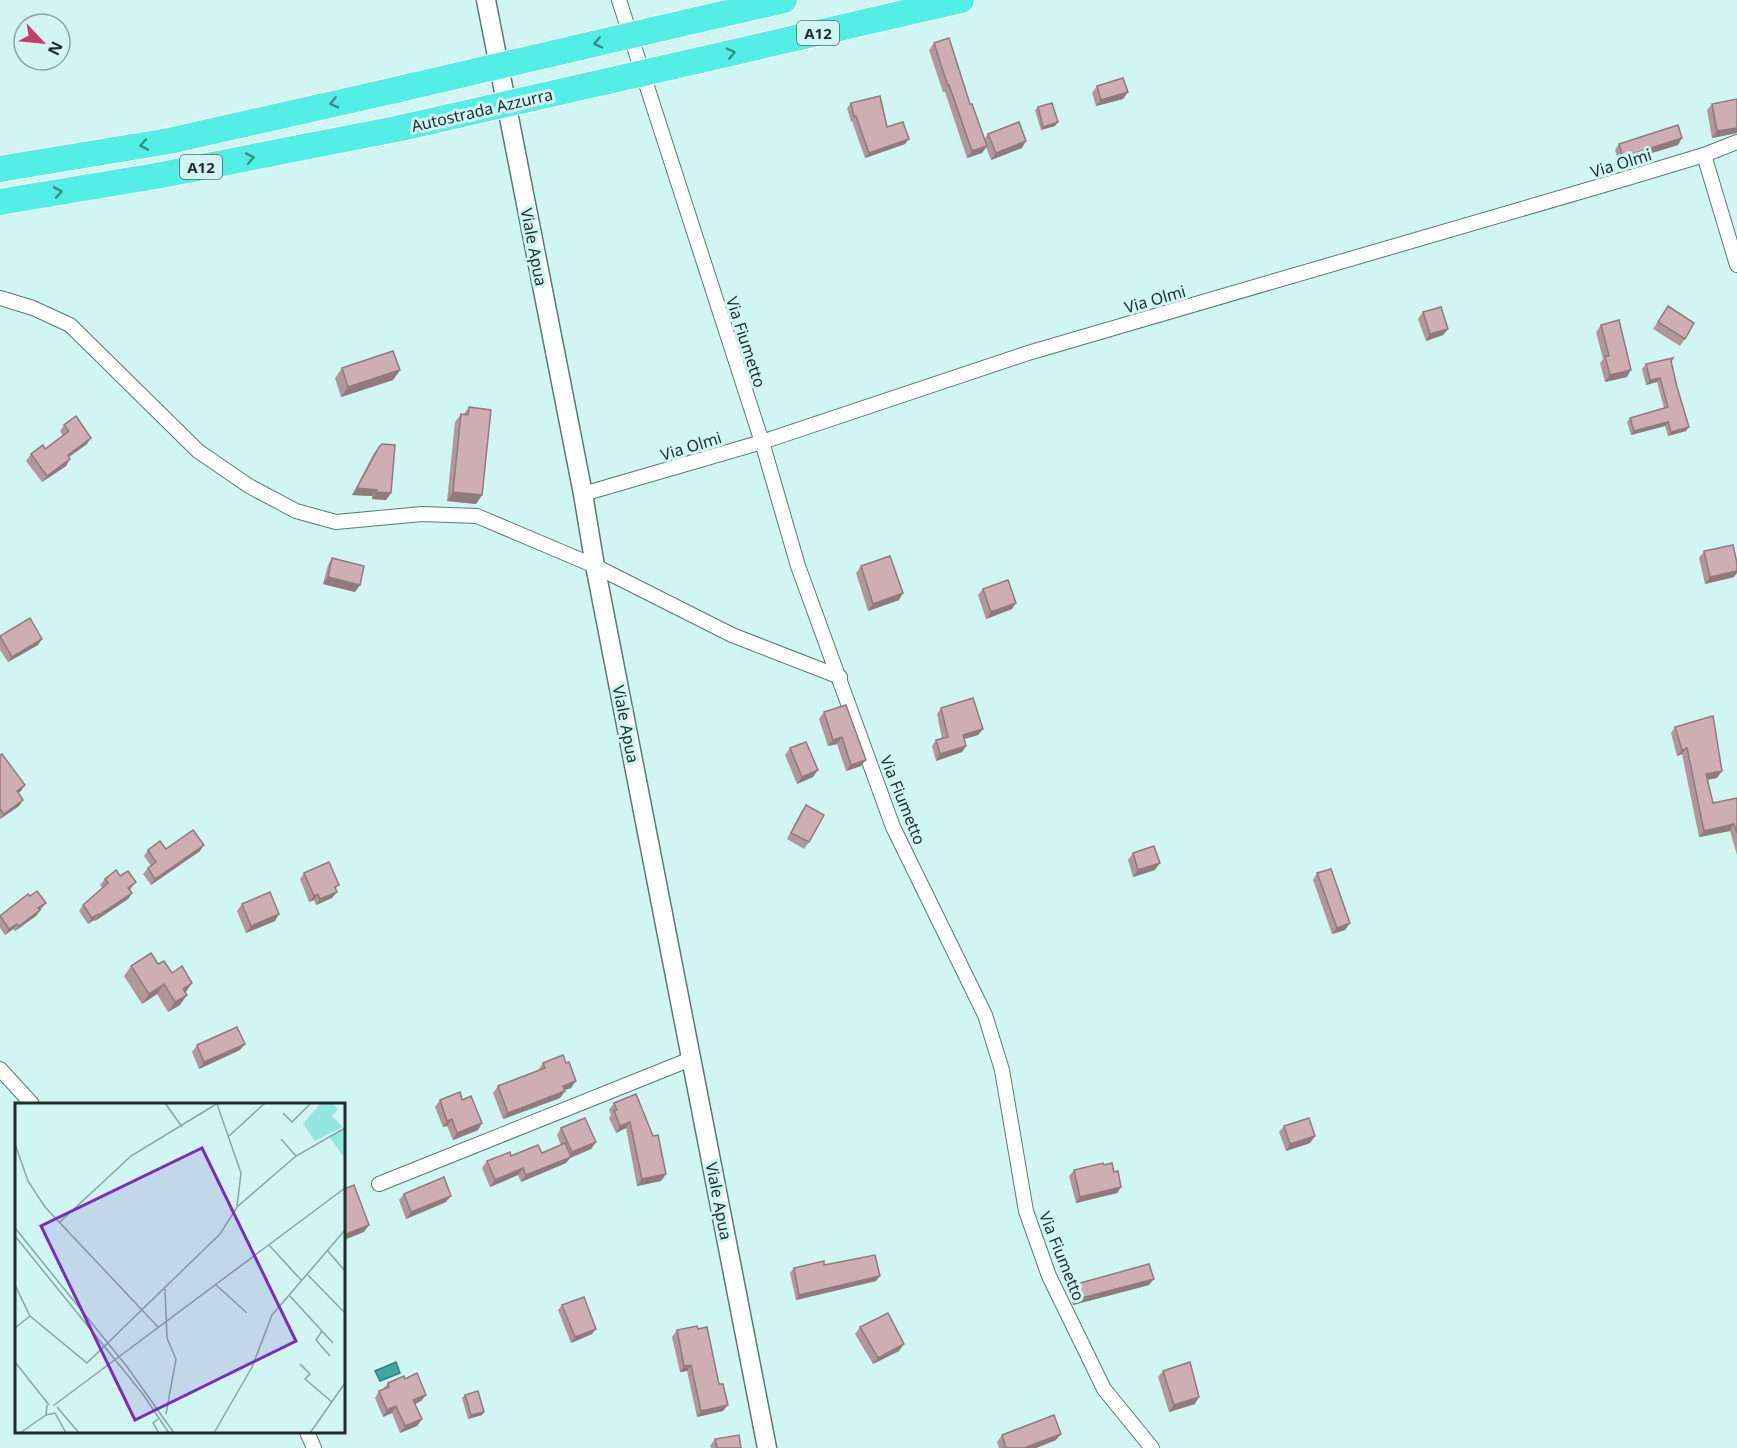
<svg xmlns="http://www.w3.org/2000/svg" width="1737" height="1448" font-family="'Noto Sans',sans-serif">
<rect width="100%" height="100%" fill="#d0f5f2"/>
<polygon fill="#3da6a0" stroke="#34827d" stroke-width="1.5" points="396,1362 400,1373 380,1381 375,1371"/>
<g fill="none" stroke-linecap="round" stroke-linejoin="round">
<defs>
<g id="minor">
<polyline points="619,0 762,442 798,566 893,827 985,1015 1002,1070 1026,1211 1049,1276 1104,1389 1152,1448"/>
<polyline points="1704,155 1737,265"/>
<polyline points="0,298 33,308 70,325 198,451 249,486 296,511 336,522 422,514 477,516 595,566 732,635 840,677"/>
<polyline points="583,494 762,442 1028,353 1621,180 1704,155 1737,142"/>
<polyline points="0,1069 32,1104"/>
<polyline points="379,1184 691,1059"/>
<polyline points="307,1432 314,1448"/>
</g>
<polyline id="tertiary" points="486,0 583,494 594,560 767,1448"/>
<g id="motorway">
<polyline points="675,25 784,0"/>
<polyline points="674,66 961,0"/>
<polyline points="0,169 169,141 391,91"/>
<polyline points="0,202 156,176 401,128"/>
</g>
</defs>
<use href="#minor" stroke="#597a77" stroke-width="16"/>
<use href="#tertiary" stroke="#597a77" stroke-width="21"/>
<use href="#motorway" stroke="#fff" stroke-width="28"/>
<use href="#minor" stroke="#fff" stroke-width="14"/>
<use href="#tertiary" stroke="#fff" stroke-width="18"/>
<use href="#motorway" stroke="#53efe6" stroke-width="26"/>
<defs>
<g id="motorway-bridge">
<polyline points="391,91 675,25"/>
<polyline points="401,128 674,66"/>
</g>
</defs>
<use href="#motorway-bridge" stroke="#fff" stroke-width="28" stroke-linecap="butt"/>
<use href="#motorway-bridge" stroke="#53efe6" stroke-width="26"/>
</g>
<g fill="#b1969b">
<polygon points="934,43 970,104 984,139 988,134 1022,148 991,160 986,147 982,153 967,158 945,92 943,92 929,50"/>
<polygon points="1097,86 1128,92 1123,99 1096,106 1092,93"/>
<polygon points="851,103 887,127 905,144 865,158 852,121 851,122 847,108"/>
<polygon points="1712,104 1737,133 1712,138 1707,110"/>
<polygon points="1038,107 1058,122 1055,126 1041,130 1035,110"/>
<polygon points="1619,144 1678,145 1619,163 1615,150"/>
<polygon points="1668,306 1685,339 1680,346 1653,329"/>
<polygon points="1423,312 1448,329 1443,335 1426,341 1418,319"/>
<polygon points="1601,325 1627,377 1605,382 1600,363 1603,359 1596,332"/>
<polygon points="1671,361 1686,431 1668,436 1665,426 1631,435 1627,422 1630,418 1664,408 1657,382 1646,385 1642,369 1646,364"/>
<polygon points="342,368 400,370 393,380 341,397 335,378"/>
<polygon points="469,407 482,495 476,504 447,501 455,422 461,414 464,414"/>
<polygon points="64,425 87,444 69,457 66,466 42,482 26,461 31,454 45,449 63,436 60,431"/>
<polygon points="379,447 391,493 386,500 372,499 372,496 352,495 374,453"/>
<polygon points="1704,551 1734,577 1705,584 1699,558"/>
<polygon points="332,558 355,592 323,584 328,565"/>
<polygon points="861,566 899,600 868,611 856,573"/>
<polygon points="983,589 1012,609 986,619 978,595"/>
<polygon points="0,636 38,645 8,662 0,650"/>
<polygon points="941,708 983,729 978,735 964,739 966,746 962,752 936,761 932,746 936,740 942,738 937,714"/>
<polygon points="824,712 861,766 846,771 837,744 828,746 819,719"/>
<polygon points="1675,727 1717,778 1707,780 1713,803 1737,798 1737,855 1730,831 1699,837 1682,754 1677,756 1671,733"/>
<polygon points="790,748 813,777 797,784 785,755"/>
<polygon points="0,755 21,791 18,793 23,800 19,806 0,819"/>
<polygon points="806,805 809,842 804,849 787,839 801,812"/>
<polygon points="166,849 200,851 151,885 143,874 148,868 151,866 144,856 148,850"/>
<polygon points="1133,853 1155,870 1133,877 1128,860"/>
<polygon points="304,873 336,890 332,898 316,905 314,900 309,902 300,879"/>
<polygon points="1317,873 1345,930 1332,934 1313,880"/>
<polygon points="120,876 136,882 130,890 132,893 128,899 95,921 94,920 88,924 79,911 83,905 103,888 100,885 105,879"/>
<polygon points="30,896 46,903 36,916 15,931 13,929 5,935 0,928 0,916"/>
<polygon points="242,904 275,921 246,933 237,911"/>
<polygon points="158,964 172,973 192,983 185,993 180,1005 168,1012 157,994 142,1004 124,976 131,966"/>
<polygon points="197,1045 240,1050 199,1069 192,1052"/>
<polygon points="543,1063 571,1088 564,1090 565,1091 560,1098 503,1119 493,1093 498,1086 539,1071 539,1069"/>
<polygon points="636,1094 666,1174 661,1181 637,1186 626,1128 616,1133 609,1118 611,1115 609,1110 614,1103"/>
<polygon points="440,1100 462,1100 482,1123 478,1130 453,1140 447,1126 443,1127 435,1107"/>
<polygon points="1284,1126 1315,1136 1310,1143 1286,1151 1279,1132"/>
<polygon points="561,1128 596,1142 591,1149 570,1158 566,1163 521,1182 518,1175 490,1187 482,1168 487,1161 511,1156 542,1153 561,1145 557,1135"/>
<polygon points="1104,1165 1121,1187 1117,1193 1076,1203 1069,1176 1074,1170"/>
<polygon points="404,1194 446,1202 406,1219 399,1200"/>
<polygon points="824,1265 876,1281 796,1300 790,1273 794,1268"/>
<polygon points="1073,1285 1149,1285 1073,1305 1068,1291"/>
<polygon points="562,1305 592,1334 571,1343 558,1310"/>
<polygon points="860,1327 899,1351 873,1364 855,1334"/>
<polygon points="677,1330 723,1411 697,1417 687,1371 680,1372 672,1337"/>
<polygon points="1163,1371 1195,1404 1169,1412 1158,1377"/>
<polygon points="405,1379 426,1395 421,1401 415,1404 422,1419 417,1426 400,1433 392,1413 383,1417 375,1398 379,1391 383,1389 388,1383"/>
<polygon points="465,1395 482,1415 468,1419 462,1398"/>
<polygon points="1002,1435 1056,1440 1036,1448 999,1448 997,1442"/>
<polygon points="715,1439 741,1448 711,1448 710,1446"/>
</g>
<g fill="#907a7e">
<polygon points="1128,92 1123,99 1096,106 1101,100"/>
<polygon points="1058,122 1055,126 1041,130 1043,127"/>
<polygon points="1737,128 1737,133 1712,138 1717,131"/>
<polygon points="1682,138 1678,145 1619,163 1623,157"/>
<polygon points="909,139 905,144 865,158 869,153"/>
<polygon points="1026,141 1022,148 991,160 996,153"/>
<polygon points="987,146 982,153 967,158 972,151"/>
<polygon points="1448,329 1443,335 1426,341 1430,334"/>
<polygon points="400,370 393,380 341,397 348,387"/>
<polygon points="1631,370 1627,377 1605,382 1610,375"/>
<polygon points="1660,378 1657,382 1646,385 1650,380"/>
<polygon points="1668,422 1665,426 1631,435 1634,431"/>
<polygon points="1689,427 1686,431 1668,436 1671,432"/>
<polygon points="91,438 87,444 63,461 68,455"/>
<polygon points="70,459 66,466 42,482 47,476"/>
<polygon points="357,488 377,490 372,496 352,495"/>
<polygon points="376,492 391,493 386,500 372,499"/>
<polygon points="453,492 482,495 476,504 447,501"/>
<polygon points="1737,571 1737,573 1734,577 1705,584 1710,577"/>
<polygon points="328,577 360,585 355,592 323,584"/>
<polygon points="903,593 899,600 868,611 873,604"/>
<polygon points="1016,603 1012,609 986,619 991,612"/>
<polygon points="42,639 38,645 8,662 12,657"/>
<polygon points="983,729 978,735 958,741 963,735"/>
<polygon points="842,737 837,744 828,746 833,740"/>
<polygon points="966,746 962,752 936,761 940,754"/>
<polygon points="1687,748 1682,754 1677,756 1682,750"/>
<polygon points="866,760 861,766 846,771 851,765"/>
<polygon points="818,770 813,777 797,784 802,777"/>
<polygon points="1722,771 1717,778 1701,781 1706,774"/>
<polygon points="25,785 21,791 13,797 17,791"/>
<polygon points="23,800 19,806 0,819 4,814"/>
<polygon points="1734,824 1730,831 1699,837 1704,831"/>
<polygon points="204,845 200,851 151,885 155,879"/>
<polygon points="1160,863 1155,870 1133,877 1138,870"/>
<polygon points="337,892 332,898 316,905 320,899"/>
<polygon points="132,893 128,899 95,921 99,915"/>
<polygon points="318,894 314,900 309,902 314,896"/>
<polygon points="40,910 36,916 15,931 19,926"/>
<polygon points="98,914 94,920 88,924 92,918"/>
<polygon points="279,914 275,921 246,933 251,926"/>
<polygon points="1350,923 1345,930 1332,934 1337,928"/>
<polygon points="17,924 13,929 5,935 9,929"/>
<polygon points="192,983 185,993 183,989"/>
<polygon points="164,984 157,994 142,1004 149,994"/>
<polygon points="187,995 180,1005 168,1012 175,1002"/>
<polygon points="245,1044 240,1050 199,1069 204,1062"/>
<polygon points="576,1081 571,1088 558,1092 563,1086"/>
<polygon points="565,1091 560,1098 503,1119 508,1113"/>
<polygon points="452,1119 447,1126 443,1127 447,1121"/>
<polygon points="630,1122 626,1128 616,1133 620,1126"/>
<polygon points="482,1123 478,1130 453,1140 457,1133"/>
<polygon points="1315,1136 1310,1143 1286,1151 1290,1144"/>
<polygon points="596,1142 591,1149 570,1158 566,1163 521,1182 526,1175 568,1158 572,1152"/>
<polygon points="523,1168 518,1175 490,1187 495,1180"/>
<polygon points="666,1174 661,1181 637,1186 642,1179"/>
<polygon points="1121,1187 1117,1193 1076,1203 1080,1197"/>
<polygon points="451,1196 446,1202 406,1219 411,1212"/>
<polygon points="369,1225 364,1232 344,1240 344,1235"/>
<polygon points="880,1276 876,1281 796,1300 799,1295"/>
<polygon points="1154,1279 1149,1285 1073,1305 1078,1299"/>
<polygon points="596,1329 592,1334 571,1343 575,1337"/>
<polygon points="904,1344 899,1351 873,1364 878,1358"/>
<polygon points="691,1365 687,1371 680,1372 684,1366"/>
<polygon points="426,1395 421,1401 409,1407 413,1400"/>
<polygon points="1199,1397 1195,1404 1169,1412 1174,1405"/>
<polygon points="728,1405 723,1411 697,1417 701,1411"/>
<polygon points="396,1406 392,1413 383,1417 387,1410"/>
<polygon points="484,1412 482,1415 468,1419 471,1415"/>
<polygon points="422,1419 417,1426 400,1433 405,1426"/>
<polygon points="1061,1434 1056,1440 1036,1448 1024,1448"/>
</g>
<g fill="#ceaeb4" stroke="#907a7e" stroke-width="1.5">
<polygon points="949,38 970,104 972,104 987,146 972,151 949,85 948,86 934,43"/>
<polygon points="1123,78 1128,92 1101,100 1097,86"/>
<polygon points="880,96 887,127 903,122 909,139 869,153 856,116 854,117 851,103"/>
<polygon points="1737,99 1737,128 1717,131 1712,104"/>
<polygon points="1052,103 1058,122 1043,127 1038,107"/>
<polygon points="1019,122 1026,141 996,153 988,134"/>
<polygon points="1678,125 1682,138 1623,157 1619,144"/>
<polygon points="1668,306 1694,323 1685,339 1658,322"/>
<polygon points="1441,307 1448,329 1430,334 1423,312"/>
<polygon points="1619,320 1631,370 1610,375 1605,356 1609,356 1601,325"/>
<polygon points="393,351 400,370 348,387 342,368"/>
<polygon points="1673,358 1671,361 1677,387 1689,427 1671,432 1668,422 1634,431 1630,418 1668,407 1660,378 1650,380 1646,364"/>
<polygon points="469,407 491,410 482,495 453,492 461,414 468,415"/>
<polygon points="76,416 91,438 68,455 70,459 47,476 31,454 43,445 45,449 69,431 64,425"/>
<polygon points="382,444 395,445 391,493 376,492 377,490 357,488 379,447"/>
<polygon points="1733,545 1737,563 1737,571 1710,577 1704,551"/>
<polygon points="890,556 903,593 873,604 861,566"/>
<polygon points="332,558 364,566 360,585 328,577"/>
<polygon points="1008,580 1016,603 991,612 983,589"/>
<polygon points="30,618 42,639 12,657 0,636"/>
<polygon points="973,698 983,729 963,735 966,746 940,754 936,740 948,737 941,708"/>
<polygon points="846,705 866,760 851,765 842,737 833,740 824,712"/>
<polygon points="1713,716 1722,771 1706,774 1713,803 1737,798 1737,833 1734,824 1704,831 1687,748 1682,750 1675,727"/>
<polygon points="806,742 818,770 802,777 790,748"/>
<polygon points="2,754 25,785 17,791 23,800 4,814 0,809 0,755"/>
<polygon points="806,805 824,815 809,842 791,833"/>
<polygon points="193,830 204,845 155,879 148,868 156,862 148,850 160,841 166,849"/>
<polygon points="1154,846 1160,863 1138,870 1133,853"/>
<polygon points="329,862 339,885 335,887 337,892 320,899 318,894 314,896 304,873"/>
<polygon points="1331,869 1350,923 1337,928 1317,873"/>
<polygon points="116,870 120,876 128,871 136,882 128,888 132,893 99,915 98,914 92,918 83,905 108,883 105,879"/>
<polygon points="37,891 46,903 38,908 40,910 19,926 17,924 9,929 0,916 28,894 30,896"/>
<polygon points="270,892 279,914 251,926 242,904"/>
<polygon points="151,953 158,964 164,961 172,973 182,966 192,983 183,989 187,995 175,1002 164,984 149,994 131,966"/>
<polygon points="237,1027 245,1044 204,1062 197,1045"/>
<polygon points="563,1055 566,1063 569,1062 576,1081 563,1086 565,1091 508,1113 498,1086 545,1068 543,1063"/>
<polygon points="460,1092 462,1100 471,1096 482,1123 457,1133 452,1119 447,1121 440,1100"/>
<polygon points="636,1094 653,1136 658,1135 666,1174 642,1179 630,1122 620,1126 614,1111 617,1110 614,1103"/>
<polygon points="585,1118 596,1142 572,1152 561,1128"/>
<polygon points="1309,1118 1315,1136 1290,1144 1284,1126"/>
<polygon points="565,1143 571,1157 526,1175 523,1168 495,1180 487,1161 510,1152 511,1156 538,1145 542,1153"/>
<polygon points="1103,1163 1104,1165 1112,1163 1114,1172 1118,1171 1121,1187 1080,1197 1074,1170"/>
<polygon points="444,1177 451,1196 411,1212 404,1194"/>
<polygon points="354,1185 369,1225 344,1235 344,1189"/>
<polygon points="875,1255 880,1276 799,1295 794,1268 824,1261 824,1265"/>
<polygon points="1149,1264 1154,1279 1078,1299 1073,1285"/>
<polygon points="584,1297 596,1329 575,1337 562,1305"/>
<polygon points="888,1313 904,1344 878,1358 860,1327"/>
<polygon points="697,1326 698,1329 707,1327 719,1384 723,1384 728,1405 701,1411 691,1365 684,1366 677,1330"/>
<polygon points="1190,1362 1199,1397 1174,1405 1163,1371"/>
<polygon points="417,1373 426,1395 413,1400 422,1419 405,1426 396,1406 387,1410 379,1391 389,1387 388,1383 404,1376 405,1379"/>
<polygon points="478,1391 484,1412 471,1415 465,1395"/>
<polygon points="1054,1415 1061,1434 1024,1448 1006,1448 1002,1435"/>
<polygon points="739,1435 741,1448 717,1448 715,1439"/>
</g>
<defs><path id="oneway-chevron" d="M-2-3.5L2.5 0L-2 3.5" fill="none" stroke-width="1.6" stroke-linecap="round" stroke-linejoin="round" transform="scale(1.5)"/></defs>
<g stroke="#398e89">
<use href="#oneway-chevron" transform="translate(598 43) rotate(167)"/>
<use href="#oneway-chevron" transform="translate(731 53) rotate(-13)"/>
<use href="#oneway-chevron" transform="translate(334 103) rotate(167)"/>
<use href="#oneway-chevron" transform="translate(144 145) rotate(170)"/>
<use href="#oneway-chevron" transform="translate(250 158) rotate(-11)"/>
<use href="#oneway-chevron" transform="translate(58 192) rotate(-10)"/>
</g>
<g text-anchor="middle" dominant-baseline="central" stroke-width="6" stroke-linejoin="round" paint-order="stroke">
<g fill="#d0f5f2" stroke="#546967" stroke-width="1.5">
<rect x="797" y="21" width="42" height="24" rx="4.5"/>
<rect x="180" y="155" width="42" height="24" rx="4.5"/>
</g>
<g font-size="15" font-weight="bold" fill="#1f2d2c">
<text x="818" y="33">A12</text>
<text x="201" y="167">A12</text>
</g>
<g font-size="16" fill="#1f2d2c" stroke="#d0f5f2">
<text transform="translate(482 110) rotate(-13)">Autostrada Azzurra</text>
<text transform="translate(1621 163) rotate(-17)">Via Olmi</text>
<text transform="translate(534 247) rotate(79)">Viale Apua</text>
<text transform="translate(1155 299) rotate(-16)">Via Olmi</text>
<text transform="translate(746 342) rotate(72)">Via Fiumetto</text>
<text transform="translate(691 446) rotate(-17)">Via Olmi</text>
<text transform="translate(626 724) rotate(79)">Viale Apua</text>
<text transform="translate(903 800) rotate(68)">Via Fiumetto</text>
<text transform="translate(719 1201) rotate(79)">Viale Apua</text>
<text transform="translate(1062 1256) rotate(68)">Via Fiumetto</text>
</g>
</g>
<g transform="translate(15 1103)">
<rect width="330" height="330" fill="#d0f5f2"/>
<path d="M 306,0 L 316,0 L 323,6 L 317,13 L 328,24 L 300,38 L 288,21 ZM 330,26 L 330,56 L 314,33 Z" fill="#93e7e0"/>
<path fill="none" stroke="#89a5a3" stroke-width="1.5" d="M 150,0 L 167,24M 202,1 L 226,70 L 222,103M 268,10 L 277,19 L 296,0M 214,33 L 250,0M 266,36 L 281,53M 0,41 L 13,78 L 30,104 L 144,225M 45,119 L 116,53 L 203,0M 0,125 L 113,265 L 159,330M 0,133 L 127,290 L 154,330M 254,142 L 287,178M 312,147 L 330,168M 293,172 L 330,210M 0,182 L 15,213 L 72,260 L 205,131 L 222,104 L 281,53 L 330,25M 201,182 L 232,210M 150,186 L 152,235 L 161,256 L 151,311M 274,192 L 318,240M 0,225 L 15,213M 307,228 L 301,237 L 315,253M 0,259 L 34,302M 285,261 L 295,271 L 290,276 L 317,299M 32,302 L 31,312 L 40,310M 38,303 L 330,85M 42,304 L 64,330M 40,310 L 51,330M 143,316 L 138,320 L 144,330M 5,330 L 31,312M 199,330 L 237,264 L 257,212 L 330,127M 295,330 L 330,280"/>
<path fill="#7b2cbf" fill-opacity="0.15" stroke="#7b2cbf" stroke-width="3" d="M 187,45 L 281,238 L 120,317 L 26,123 Z"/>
<rect width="330" height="330" fill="none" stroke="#1f2d2c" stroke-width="3"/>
</g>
<g transform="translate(42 42) rotate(116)"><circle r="28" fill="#d0f5f2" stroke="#89a5a3" stroke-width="1.5"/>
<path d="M0-4.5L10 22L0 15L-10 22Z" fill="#c93b6a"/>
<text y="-9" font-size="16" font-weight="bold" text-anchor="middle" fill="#1f2d2c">N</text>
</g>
</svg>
